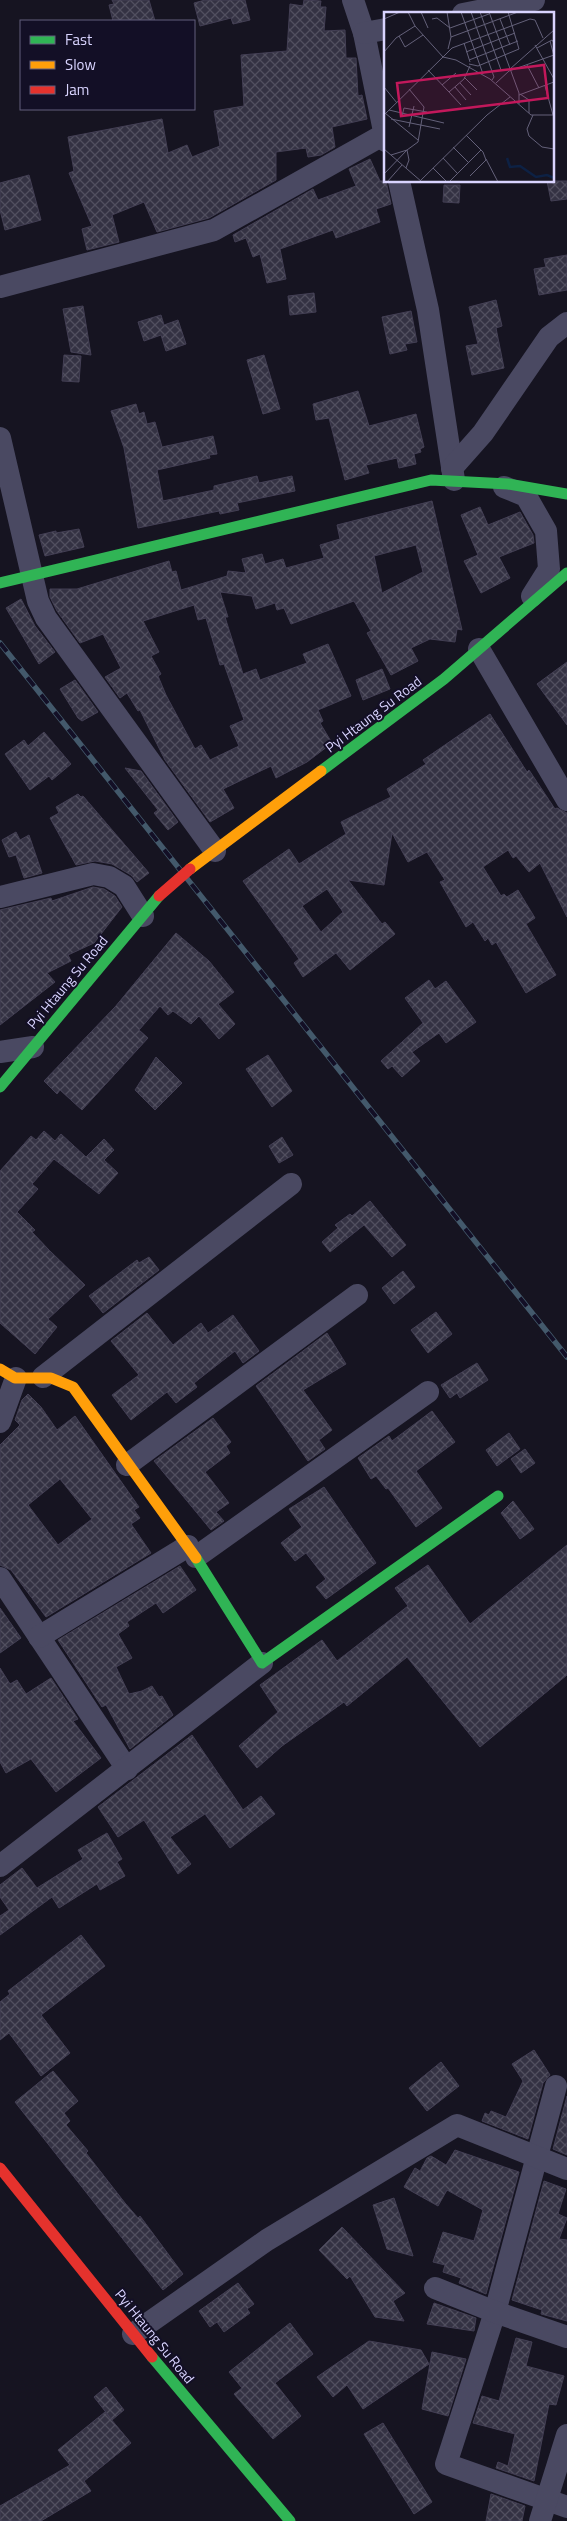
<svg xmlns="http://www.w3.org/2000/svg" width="567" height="2521" font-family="'Titillium Web',sans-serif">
<defs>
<pattern id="building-cross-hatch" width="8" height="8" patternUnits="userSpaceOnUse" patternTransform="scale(1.25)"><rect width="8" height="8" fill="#343243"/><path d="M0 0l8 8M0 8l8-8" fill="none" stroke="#514f5f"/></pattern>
</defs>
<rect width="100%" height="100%" fill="#161421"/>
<g fill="url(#building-cross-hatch)" stroke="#433f54" fill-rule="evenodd">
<polygon points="112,0 149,0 155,21 113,21 109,5 114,4"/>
<polygon points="205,0 245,0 250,20 233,24 231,18 200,26 194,3"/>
<polygon points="304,0 321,1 320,7 326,7 324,31 345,30 346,58 356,58 358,96 362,95 367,119 332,127 335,147 321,155 308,157 306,148 276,152 276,180 209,218 157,232 144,202 112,215 119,242 87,250 82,229 92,226 69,173 74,171 68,137 162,119 168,153 187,145 192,157 220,146 214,111 244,106 241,55 287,51 290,4 303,6"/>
<polygon points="370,159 380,181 386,181 391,204 376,209 380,222 336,238 333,230 280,249 286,279 267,283 260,254 253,257 246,238 235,242 233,235 313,189 318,200 356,186 349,169"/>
<polygon points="29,175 41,220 5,230 0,210 0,183"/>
<polygon points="547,181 567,181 567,199 551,201"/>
<polygon points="444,185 460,185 459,203 443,202"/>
<polygon points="567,255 567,290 539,295 534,269 546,267 544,259"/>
<polygon points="314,293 316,312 290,315 288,296"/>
<polygon points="496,300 502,326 496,328 504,368 472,375 466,346 478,344 469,307"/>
<polygon points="83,306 91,355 71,352 63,309"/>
<polygon points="411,311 417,342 405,344 407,350 390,354 382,317"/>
<polygon points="161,315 164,325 178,320 186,344 166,351 161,335 144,341 138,322"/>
<polygon points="64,355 81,356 79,382 62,381"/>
<polygon points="264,355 280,409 263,414 247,360"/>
<polygon points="358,391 369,426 416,414 424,447 420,449 421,452 414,454 416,464 399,468 397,458 366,465 369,473 345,480 329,418 316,420 313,404"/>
<polygon points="136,404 139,414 144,412 147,424 155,422 162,447 213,436 217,454 209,455 210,458 157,470 163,501 214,490 214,486 257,476 259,483 292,476 295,491 237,503 239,510 220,514 219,511 138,528 124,448 111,411"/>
<path d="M 432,501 L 462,630 L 457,629 L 455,642 L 430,639 L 411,648 L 418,661 L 391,675 L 367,633 L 371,631 L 354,601 L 291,624 L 284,608 L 277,610 L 275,603 L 256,609 L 252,596 L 220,592 L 228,617 L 225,617 L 243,674 L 256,669 L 260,680 L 307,663 L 303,654 L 328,644 L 351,696 L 318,710 L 323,721 L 320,723 L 332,743 L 307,762 L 276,778 L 271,766 L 223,789 L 234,808 L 210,822 L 165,760 L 140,710 L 138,711 L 127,693 L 120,698 L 105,677 L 121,668 L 103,634 L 80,643 L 57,611 L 50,597 L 50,589 L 77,589 L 169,561 L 172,572 L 176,571 L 181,590 L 227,576 L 228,571 L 246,573 L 242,559 L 262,554 L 265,564 L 283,559 L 286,568 L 324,558 L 320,545 L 340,539 L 337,525 ZM 416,545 L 423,572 L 382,593 L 374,556 ZM 194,605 L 198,620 L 206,618 L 220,665 L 224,664 L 244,720 L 230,726 L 239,746 L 210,760 L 201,745 L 195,749 L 166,695 L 158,676 L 161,674 L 151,656 L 159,652 L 143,621 Z"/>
<polygon points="480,507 488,525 520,512 533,535 534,543 499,557 510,578 481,593 464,561 478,555 461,515"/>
<polygon points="79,529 84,547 45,556 39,535 56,531 56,533"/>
<polygon points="21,599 35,626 55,652 39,664 6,608"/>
<polygon points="567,662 567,725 537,684"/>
<polygon points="382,669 390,689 363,700 356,680"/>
<polygon points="75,680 98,712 82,721 78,718 60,689"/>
<path d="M 490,714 L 527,772 L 529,770 L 555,809 L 557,808 L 567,813 L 567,917 L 540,863 L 529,872 L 516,856 L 513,858 L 508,850 L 483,867 L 501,896 L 504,894 L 507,897 L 518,890 L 535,918 L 526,924 L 556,975 L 526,993 L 496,942 L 492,945 L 488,938 L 485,941 L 473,922 L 466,927 L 440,882 L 445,880 L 427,852 L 408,862 L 392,833 L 384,885 L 348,880 L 382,924 L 385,922 L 395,934 L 350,970 L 336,953 L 303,977 L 294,963 L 299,959 L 243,881 L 289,849 L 299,864 L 346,834 L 341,822 L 391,797 L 387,789 L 426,764 L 423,760 ZM 327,889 L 343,912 L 321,932 L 302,906 Z"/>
<polygon points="44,732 71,764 52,780 49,776 30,790 5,754 24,740 28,746"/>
<polygon points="125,768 141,771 178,822 168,830 154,813 158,810"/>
<polygon points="78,794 81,797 83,796 149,873 137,882 131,875 112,864 95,861 76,865 50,818 59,813 56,807"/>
<polygon points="16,832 20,840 29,835 42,873 24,878 16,855 9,857 2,840"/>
<polygon points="93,887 104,889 115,896 122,907 94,943 68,955 71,961 47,973 55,982 0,1025 0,910 51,898 52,901"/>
<polygon points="176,933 209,961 234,992 218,1004 235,1024 219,1039 199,1016 191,1024 173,1011 168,1015 160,1006 139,1030 148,1038 82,1110 60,1090 57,1094 44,1081 115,1007"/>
<polygon points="429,980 435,989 446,981 476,1022 446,1043 439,1033 412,1052 420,1061 402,1077 392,1066 388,1069 381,1061 423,1023 405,998"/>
<polygon points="268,1055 292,1091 272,1107 246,1069"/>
<polygon points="156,1057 182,1083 155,1110 135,1090"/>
<polygon points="44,1131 55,1141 61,1134 86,1157 104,1139 114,1150 104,1160 118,1173 99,1194 54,1159 32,1184 38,1189 17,1212 35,1230 32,1232 49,1250 85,1285 48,1319 57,1327 35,1354 0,1323 0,1171 31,1136 36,1140"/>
<polygon points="282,1137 293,1155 279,1163 269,1146"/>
<polygon points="370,1201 406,1245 392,1257 364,1225 330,1252 322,1242 338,1228 335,1225 350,1214 352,1216"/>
<polygon points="149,1257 159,1270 103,1313 89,1296 137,1260 139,1263"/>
<polygon points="403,1271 415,1287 394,1304 382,1288"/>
<polygon points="436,1312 452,1334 428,1353 411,1330"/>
<polygon points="147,1313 173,1345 201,1323 208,1333 233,1315 259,1351 243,1363 235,1351 194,1383 197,1387 176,1403 167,1392 131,1420 112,1395 139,1375 111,1341"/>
<polygon points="327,1333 346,1364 303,1390 332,1430 319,1440 325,1449 308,1461 256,1386"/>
<polygon points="477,1363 488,1380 460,1398 457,1393 450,1398 441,1385"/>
<path d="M 28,1394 L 41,1407 L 57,1430 L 75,1416 L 139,1507 L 134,1510 L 140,1518 L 131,1524 L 151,1553 L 46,1617 L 11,1570 L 0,1565 L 0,1445 L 20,1425 L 15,1420 L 22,1400 ZM 60,1479 L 92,1519 L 58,1545 L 28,1505 Z"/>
<polygon points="432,1411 455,1442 416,1471 442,1508 416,1527 388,1488 386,1489 376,1476 371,1479 358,1458 389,1436 392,1441"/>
<polygon points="213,1418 231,1442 226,1446 230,1453 205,1472 229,1503 216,1512 224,1521 211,1530 154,1461"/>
<polygon points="509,1433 520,1449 497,1466 486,1450"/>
<polygon points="525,1449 535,1463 521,1473 511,1459"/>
<polygon points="324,1487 376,1563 326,1599 316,1587 326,1579 306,1553 295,1561 281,1543 302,1527 289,1509"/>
<polygon points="513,1501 534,1529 520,1539 501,1513"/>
<polygon points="567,1545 567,1675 480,1747 407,1657 347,1706 344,1702 282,1746 257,1768 239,1746 278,1712 260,1685 322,1640 337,1661 408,1606 395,1588 428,1565 470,1624"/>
<polygon points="180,1566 196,1590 163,1613 156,1603 127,1622 129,1626 118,1634 132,1658 116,1667 129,1694 142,1691 152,1686 159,1697 162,1696 173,1715 130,1749 106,1705 102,1707 58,1640"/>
<polygon points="0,1608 21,1638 0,1653"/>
<polygon points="0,1668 10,1684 17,1680 26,1694 51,1678 78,1719 73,1721 101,1758 56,1792 31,1759 6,1773 0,1762"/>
<polygon points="192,1735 243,1810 261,1796 275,1814 230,1848 205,1814 170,1837 191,1864 178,1874 144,1820 118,1837 98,1807"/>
<polygon points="107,1833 122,1859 117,1862 125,1876 100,1890 97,1884 59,1908 52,1897 0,1935 0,1916 9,1910 0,1897 0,1885 22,1868 37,1888 83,1859 78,1850"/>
<polygon points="81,1935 105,1966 41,2015 70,2053 41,2076 9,2033 0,2040 0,2002 10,1994 8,1991"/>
<polygon points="534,2050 550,2075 543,2083 528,2139 482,2121 485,2113 489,2115 491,2111 506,2117 523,2081 512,2064"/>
<polygon points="441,2062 459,2086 427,2111 409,2088"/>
<polygon points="53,2071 78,2101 64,2113 70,2121 66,2125 88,2151 86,2153 125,2203 138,2218 140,2216 183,2274 163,2290 15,2102"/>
<polygon points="567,2096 567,2155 553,2149"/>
<polygon points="455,2150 519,2172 486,2294 459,2283 461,2278 443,2272 445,2265 433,2262 443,2232 474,2241 483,2210 447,2190 438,2206 404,2187 415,2168 420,2171 427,2158 431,2156 446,2165"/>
<polygon points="544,2181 566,2189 558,2214 567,2218 559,2239 567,2240 567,2321 541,2314 542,2310 512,2300"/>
<polygon points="394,2198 413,2256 387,2249 373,2205"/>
<polygon points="342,2227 405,2293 393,2301 404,2321 375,2317 350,2276 347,2279 319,2250"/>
<polygon points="238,2283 254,2304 247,2309 250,2313 224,2332 217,2322 210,2327 199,2311"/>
<polygon points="434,2303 476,2318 474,2331 427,2324"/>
<polygon points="290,2323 313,2354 275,2383 301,2416 273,2439 234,2394 242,2388 229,2372"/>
<polygon points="516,2338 532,2342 526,2366 564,2376 556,2405 549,2404 534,2481 496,2468 498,2462 508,2466 515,2434 473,2423 482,2396 499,2401"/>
<polygon points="369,2341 421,2350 429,2364 363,2409 347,2385 333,2397 317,2377"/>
<polygon points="432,2352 466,2359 448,2416 422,2409"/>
<polygon points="106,2387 124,2410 112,2420 94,2397"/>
<polygon points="105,2412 131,2443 84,2481 91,2491 41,2521 0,2521 0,2506 70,2465 58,2450"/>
<polygon points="383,2423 432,2502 414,2514 364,2434"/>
<polygon points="491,2494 525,2506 522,2521 486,2521"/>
</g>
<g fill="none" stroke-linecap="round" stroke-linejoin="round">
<g stroke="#4a4962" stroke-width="22">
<polyline points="353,0 364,33 386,141"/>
<polyline points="463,14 534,0"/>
<polyline points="364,33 386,29"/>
<polyline points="399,181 428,310 454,480"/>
<polyline points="0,287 214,230 383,135"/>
<polyline points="0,438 38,601 46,618 215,851"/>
<polyline points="452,468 483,433 549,337 567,323"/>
<polyline points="504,487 526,496 546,531 549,569 532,596"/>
<polyline points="479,649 567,800"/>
<polyline points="0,897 93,874 109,877 124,886 143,916"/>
<polyline points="0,1052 33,1047"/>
<polyline points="43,1377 291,1184"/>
<polyline points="0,1422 16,1378"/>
<polyline points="127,1465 357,1295"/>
<polyline points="196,1557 428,1392"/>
<polyline points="0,1578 127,1769"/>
<polyline points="39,1637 188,1546"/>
<polyline points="0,1866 262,1663"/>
<polyline points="556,2086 495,2312 446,2464 567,2507"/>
<polyline points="435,2288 495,2312 567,2337"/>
<polyline points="133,2334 267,2240 457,2125 567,2169"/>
<polyline points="540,2521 567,2435"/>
</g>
<g stroke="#30b455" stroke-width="11">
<polyline points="0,583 431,480 508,484 567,494"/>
<polyline points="321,771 444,679 567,573"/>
<polyline points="0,1087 159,896"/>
<polyline points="196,1558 262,1663 498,1496"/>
<polyline points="152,2357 290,2521"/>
</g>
<g stroke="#ff9f0a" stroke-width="11">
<polyline points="190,869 321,771"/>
<polyline points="0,1369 15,1378 51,1378 73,1387 196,1558"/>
</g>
<polyline stroke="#e5322d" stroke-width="11" points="0,2168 152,2357"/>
<defs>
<polyline id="rail" points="0,643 567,1357"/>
</defs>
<use href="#rail" stroke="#43596b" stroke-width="5.5"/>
<use href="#rail" stroke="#130f26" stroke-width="4" stroke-dasharray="11" stroke-linecap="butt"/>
<polyline stroke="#e5322d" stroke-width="11" points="159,896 190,869"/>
</g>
<g text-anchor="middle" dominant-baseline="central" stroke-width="4" stroke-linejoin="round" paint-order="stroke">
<g font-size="14" fill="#d9d4ff" stroke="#130f26">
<text transform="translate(373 714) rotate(-37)">Pyi Htaung Su Road</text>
<text transform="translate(67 982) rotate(-50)">Pyi Htaung Su Road</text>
<text transform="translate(155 2336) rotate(51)">Pyi Htaung Su Road</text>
</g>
</g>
<g transform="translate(384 12)">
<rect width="170" height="170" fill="#161421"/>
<path fill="none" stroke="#0d2144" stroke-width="2.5" d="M 123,146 L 126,155 L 136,154 L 152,165 L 163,163 L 170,166"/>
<path fill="none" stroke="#64617a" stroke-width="1" d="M 24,0 L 31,14 L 59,45M 37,0 L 44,16M 63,0 L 67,25M 77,0 L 99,62M 87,0 L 110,65 L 108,68M 96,0 L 117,58M 105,0 L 135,81 L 135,92M 0,7 L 16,0M 48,7 L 53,6 L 66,16 L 105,2M 116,7 L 126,33M 15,24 L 21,35 L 39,23M 166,29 L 170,44M 80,31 L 86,50M 151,33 L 170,67M 153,36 L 168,28 L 170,31M 64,37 L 67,25 L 134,0M 0,40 L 12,26 L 31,14M 82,40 L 131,21M 59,45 L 68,36 L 146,7 L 151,8 L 159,26M 85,48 L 134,29M 85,52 L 94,54 L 135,37 L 124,0M 143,53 L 155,76M 126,57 L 170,18M 44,58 L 65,80M 80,65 L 93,78M 76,71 L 87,83M 112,71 L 125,59 L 170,43M 58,73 L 72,61M 161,74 L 169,103M 0,75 L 13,91M 71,75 L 82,88M 136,82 L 145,88 L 145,101M 135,83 L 170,70M 77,93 L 65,80 L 80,67 L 86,54M 5,98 L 60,111M 1,101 L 34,128M 0,103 L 59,45 L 72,48 L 106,67 L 147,103 L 170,103M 149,103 L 143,117 L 145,124 L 158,135 L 170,137M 18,104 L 20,96 L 43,100M 7,107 L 56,117M 25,115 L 30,94M 82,123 L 99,140 L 102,148 L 86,164M 69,135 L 84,150M 0,137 L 38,170M 7,143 L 23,138 L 34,130 L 40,95 L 25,77M 59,146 L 73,161M 102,147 L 114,170M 49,156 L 63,170M 0,162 L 23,138 L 25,148 L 22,156M 3,170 L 18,153M 35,170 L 103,103 L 126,85M 65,170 L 97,138"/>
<path fill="#c2185b" fill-opacity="0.15" stroke="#c2185b" stroke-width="2.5" d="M 160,53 L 164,86 L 17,104 L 13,71 Z"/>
<rect width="170" height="170" fill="none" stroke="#d9d4ff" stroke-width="2.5"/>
</g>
<rect x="20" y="20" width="175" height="90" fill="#130f26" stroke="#625e7d"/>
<rect x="30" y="36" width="25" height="8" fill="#30b455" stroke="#625e7d"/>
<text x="65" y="45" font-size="15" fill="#d9d4ff">Fast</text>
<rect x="30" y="61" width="25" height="8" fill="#ff9f0a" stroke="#625e7d"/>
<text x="65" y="70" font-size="15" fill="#d9d4ff">Slow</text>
<rect x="30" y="86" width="25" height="8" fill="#e5322d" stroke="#625e7d"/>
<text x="65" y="95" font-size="15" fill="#d9d4ff">Jam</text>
</svg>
